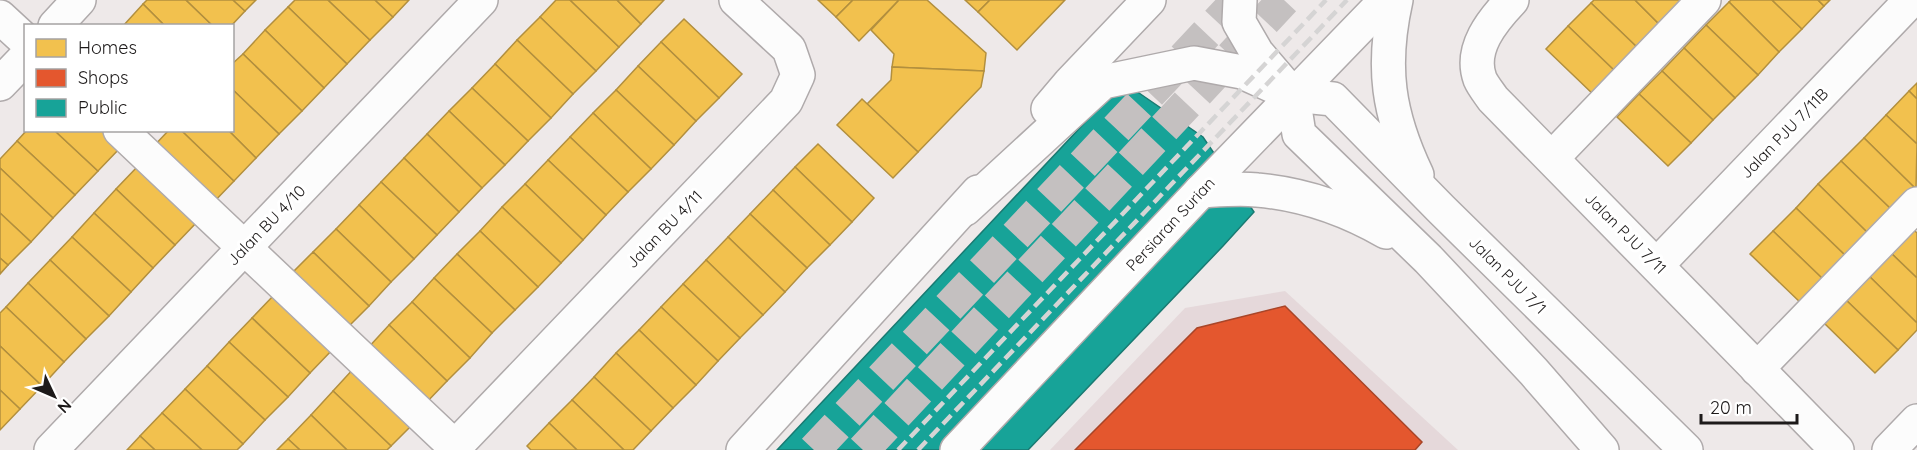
<svg xmlns="http://www.w3.org/2000/svg" width="1917" height="450" font-family="Quicksand,sans-serif">
<rect width="100%" height="100%" fill="#eee9e9"/>
<polygon fill="#e5d8da" points="1285,291 1458,450 1050,450 1185,308"/>
<g fill="#f2c14e" stroke="#b28f3e" stroke-width="1.5">
<polygon points="147,0 186,0 213,26 165,26 143,4"/>
<polygon points="186,0 233,0 245,11 231,26 213,26"/>
<polygon points="233,0 256,0 245,11"/>
<polygon points="295,0 328,0 370,40 347,64 288,7"/>
<polygon points="328,0 375,0 393,17 370,40"/>
<polygon points="375,0 409,0 393,17"/>
<polygon points="556,0 570,0 619,47 596,71 540,17"/>
<polygon points="570,0 617,0 641,24 619,47"/>
<polygon points="617,0 664,0 641,24"/>
<polygon points="818,0 853,0 836,17"/>
<polygon points="853,0 899,0 859,41 836,17"/>
<polygon points="899,0 927,0 986,53 984,71 892,67 894,54 871,30"/>
<polygon points="965,0 990,0 978,12"/>
<polygon points="990,0 1065,0 1017,50 978,12"/>
<polygon points="1594,0 1635,0 1663,28 1641,51 1591,3"/>
<polygon points="1635,0 1681,0 1686,5 1663,28"/>
<polygon points="1731,0 1772,0 1802,29 1779,52 1729,2"/>
<polygon points="1772,0 1818,0 1824,6 1802,29"/>
<polygon points="1818,0 1830,0 1824,6"/>
<polygon points="1729,2 1779,52 1758,75 1706,25"/>
<polygon points="1591,3 1641,51 1618,74 1568,26"/>
<polygon points="143,4 165,26 123,26"/>
<polygon points="288,7 347,64 324,88 265,30"/>
<polygon points="540,17 596,71 573,94 517,40"/>
<polygon points="684,19 742,74 719,98 661,42"/>
<polygon points="1706,25 1758,75 1735,98 1684,48"/>
<polygon points="1568,26 1618,74 1596,97 1546,49"/>
<polygon points="265,30 324,88 302,111 243,54"/>
<polygon points="517,40 573,94 551,118 495,64"/>
<polygon points="661,42 719,98 696,121 638,66"/>
<polygon points="1684,48 1735,98 1713,120 1662,71"/>
<polygon points="243,54 302,111 279,134 232,89 232,64"/>
<polygon points="495,64 551,118 528,141 472,88"/>
<polygon points="638,66 696,121 674,145 616,90"/>
<polygon points="892,67 984,71 981,87 918,152 867,104 891,80"/>
<polygon points="1662,71 1713,120 1691,143 1639,94"/>
<polygon points="1917,83 1917,99 1909,91"/>
<polygon points="472,88 528,141 505,165 449,111"/>
<polygon points="232,89 279,134 256,158 228,130 232,130"/>
<polygon points="616,90 674,145 651,169 593,113"/>
<polygon points="1909,91 1917,99 1917,144 1886,115"/>
<polygon points="1639,94 1691,143 1668,166 1617,117"/>
<polygon points="862,99 918,152 893,178 837,125"/>
<polygon points="449,111 505,165 482,188 427,134"/>
<polygon points="593,113 651,169 628,192 570,137"/>
<polygon points="1886,115 1917,144 1916,189 1864,138"/>
<polygon points="27,130 54,130 98,171 75,195 17,141"/>
<polygon points="54,130 101,130 120,148 98,171"/>
<polygon points="169,130 181,130 234,181 211,205 152,148"/>
<polygon points="181,130 228,130 256,158 234,181"/>
<polygon points="427,134 482,188 459,212 404,158"/>
<polygon points="570,137 628,192 606,215 548,160"/>
<polygon points="1864,138 1916,189 1894,212 1841,161"/>
<polygon points="17,141 75,195 53,218 0,168 0,159"/>
<polygon points="818,144 874,198 852,222 795,167"/>
<polygon points="404,158 459,212 437,235 381,182"/>
<polygon points="548,160 606,215 583,240 525,184"/>
<polygon points="1841,161 1894,212 1871,236 1818,184"/>
<polygon points="138,166 197,222 175,245 116,189"/>
<polygon points="795,167 852,222 830,245 773,190"/>
<polygon points="0,168 53,218 31,242 0,213"/>
<polygon points="381,182 437,235 414,259 359,205"/>
<polygon points="525,184 583,240 561,263 502,207"/>
<polygon points="1818,184 1871,236 1849,259 1796,208"/>
<polygon points="116,189 175,245 153,268 94,213"/>
<polygon points="773,190 830,245 807,268 750,214"/>
<polygon points="359,205 414,259 391,282 336,229"/>
<polygon points="502,207 561,263 538,287 480,231"/>
<polygon points="1796,208 1849,259 1826,282 1773,231"/>
<polygon points="0,213 31,242 8,265 0,258"/>
<polygon points="94,213 153,268 131,292 72,237"/>
<polygon points="750,214 807,268 785,292 728,237"/>
<polygon points="336,229 391,282 369,306 313,252"/>
<polygon points="1914,230 1917,233 1917,278 1891,253"/>
<polygon points="480,231 538,287 515,310 457,254"/>
<polygon points="1773,231 1826,282 1803,305 1750,254"/>
<polygon points="72,237 131,292 109,316 50,260"/>
<polygon points="728,237 785,292 763,315 706,260"/>
<polygon points="313,252 369,306 346,329 290,275"/>
<polygon points="1891,253 1917,278 1917,323 1869,276"/>
<polygon points="457,254 515,310 492,333 434,278"/>
<polygon points="0,258 8,265 0,274"/>
<polygon points="50,260 109,316 86,339 28,283"/>
<polygon points="706,260 763,315 740,338 683,284"/>
<polygon points="1869,276 1917,323 1917,330 1898,350 1846,300"/>
<polygon points="434,278 492,333 470,358 412,302"/>
<polygon points="28,283 86,339 64,362 6,307"/>
<polygon points="683,284 740,338 718,361 661,307"/>
<polygon points="274,295 333,349 310,373 252,318"/>
<polygon points="1846,300 1898,350 1875,373 1824,323"/>
<polygon points="412,302 470,358 447,381 389,325"/>
<polygon points="6,307 64,362 42,386 0,346 0,313"/>
<polygon points="661,307 718,361 696,385 639,330"/>
<polygon points="252,318 310,373 288,397 229,342"/>
<polygon points="389,325 447,381 424,405 367,349"/>
<polygon points="639,330 696,385 673,408 616,353"/>
<polygon points="229,342 288,397 265,420 207,366"/>
<polygon points="0,346 42,386 20,409 0,390"/>
<polygon points="616,353 673,408 651,431 594,377"/>
<polygon points="207,366 265,420 243,444 185,389"/>
<polygon points="355,367 414,423 391,446 333,391"/>
<polygon points="594,377 651,431 633,450 624,450 572,400"/>
<polygon points="185,389 243,444 237,450 202,450 162,413"/>
<polygon points="0,390 20,409 0,430"/>
<polygon points="333,391 391,446 387,450 347,450 311,415"/>
<polygon points="572,400 624,450 577,450 549,423"/>
<polygon points="162,413 202,450 155,450 140,436"/>
<polygon points="311,415 347,450 300,450 288,439"/>
<polygon points="549,423 577,450 531,450 527,446"/>
<polygon points="140,436 155,450 127,450"/>
<polygon points="288,439 300,450 277,450"/>
</g>
<polygon fill="#e4572e" stroke="#a84528" stroke-width="1.5" points="1285,306 1422,442 1415,450 1075,450 1197,328"/>
<polygon fill="#17a398" stroke="#197a72" stroke-width="1.5" points="1123,82 1203,137 1254,212 1223,246 1028,450 777,450"/>
<g fill="none" stroke-linecap="round" stroke-linejoin="round">
<g stroke="#c4c0c0" stroke-width="33" stroke-dasharray="33 16" stroke-linecap="butt">
<polyline points="814,450 1238,0"/>
<polyline points="863,450 1284,0"/>
</g>
<defs>
<g id="minor">
<polyline points="1240,0 1239,22 1257,53 1293,95 1299,134 1428,259 1534,372 1602,450"/>
<path d="M 1396,0 C 1381,67 1388,114 1417,175"/>
<path d="M 1512,0 C 1492,21 1469,49 1480,79 C 1483,86 1489,93 1493,99 L 1837,450"/>
<polyline points="0,17 26,41"/>
<polyline points="55,26 79,0"/>
<polyline points="0,84 26,57"/>
<polyline points="1048,109 1070,83 1149,0"/>
<polyline points="120,130 455,447"/>
<polyline points="1552,158 1704,0"/>
<path d="M 1201,191 C 1219,190 1239,188 1257,190 C 1303,194 1346,209 1386,232"/>
<polyline points="965,209 1103,82 1194,63 1242,72 1293,95 1333,99 1441,209 1686,450"/>
<polyline points="1657,265 1911,0"/>
<polyline points="1757,369 1917,204"/>
<polyline points="51,450 481,0"/>
<polyline points="452,450 786,101 798,75 789,49 736,0"/>
<polyline points="743,450 978,192"/>
<polyline points="957,450 1201,191 1386,0"/>
<polyline points="1889,450 1917,421"/>
</g>
</defs>
<use href="#minor" stroke="#afaaab" stroke-width="36"/>
<use href="#minor" stroke="#fcfcfc" stroke-width="33"/>
<g stroke="#d5d4d4" stroke-width="4.5" stroke-dasharray="12 6" stroke-linecap="butt">
<polyline points="898,450 1326,0"/>
<polyline points="918,450 1347,0"/>
</g>
</g>
<g text-anchor="middle" dominant-baseline="central" stroke-width="6" stroke-linejoin="round" paint-order="stroke">
<g font-size="16" fill="#1d1a1a" stroke="#fff">
<text transform="translate(1784 133) rotate(-46)">Jalan PJU 7/11B</text>
<text transform="translate(1170 224) rotate(-47)">Persiaran Surian</text>
<text transform="translate(266 225) rotate(-46)">Jalan BU 4/10</text>
<text transform="translate(664 229) rotate(-46)">Jalan BU 4/11</text>
<text transform="translate(1626 233) rotate(45)">Jalan PJU 7/11</text>
<text transform="translate(1508 275) rotate(45)">Jalan PJU 7/1</text>
</g>
</g>
<rect x="24" y="24" width="210" height="108" fill="#ffffff" stroke="#a5a3a3" stroke-width="1.5"/>
<rect x="36" y="39" width="30" height="18" fill="#f2c14e" stroke="#a5a3a3" stroke-width="1.5"/>
<text x="78" y="54" font-size="18" fill="#1d1a1a">Homes</text>
<rect x="36" y="69" width="30" height="18" fill="#e4572e" stroke="#a5a3a3" stroke-width="1.5"/>
<text x="78" y="84" font-size="18" fill="#1d1a1a">Shops</text>
<rect x="36" y="99" width="30" height="18" fill="#17a398" stroke="#a5a3a3" stroke-width="1.5"/>
<text x="78" y="114" font-size="18" fill="#1d1a1a">Public</text>
<g transform="translate(54 396) rotate(134)" stroke="#ffffff" stroke-width="4.5" paint-order="stroke">
<path d="M0-4.5L10 22L0 15L-10 22Z" fill="#1d1a1a"/>
<text y="-9" font-size="16" font-weight="bold" text-anchor="middle" fill="#1d1a1a">N</text>
</g>
<path d="M1701 414v9h96v-9" fill="none" stroke="#1d1a1a" stroke-width="3"/>
<text x="1710" y="414" font-size="18" fill="#1d1a1a" stroke="#ffffff" stroke-width="4.5" paint-order="stroke">20 m</text>
</svg>
